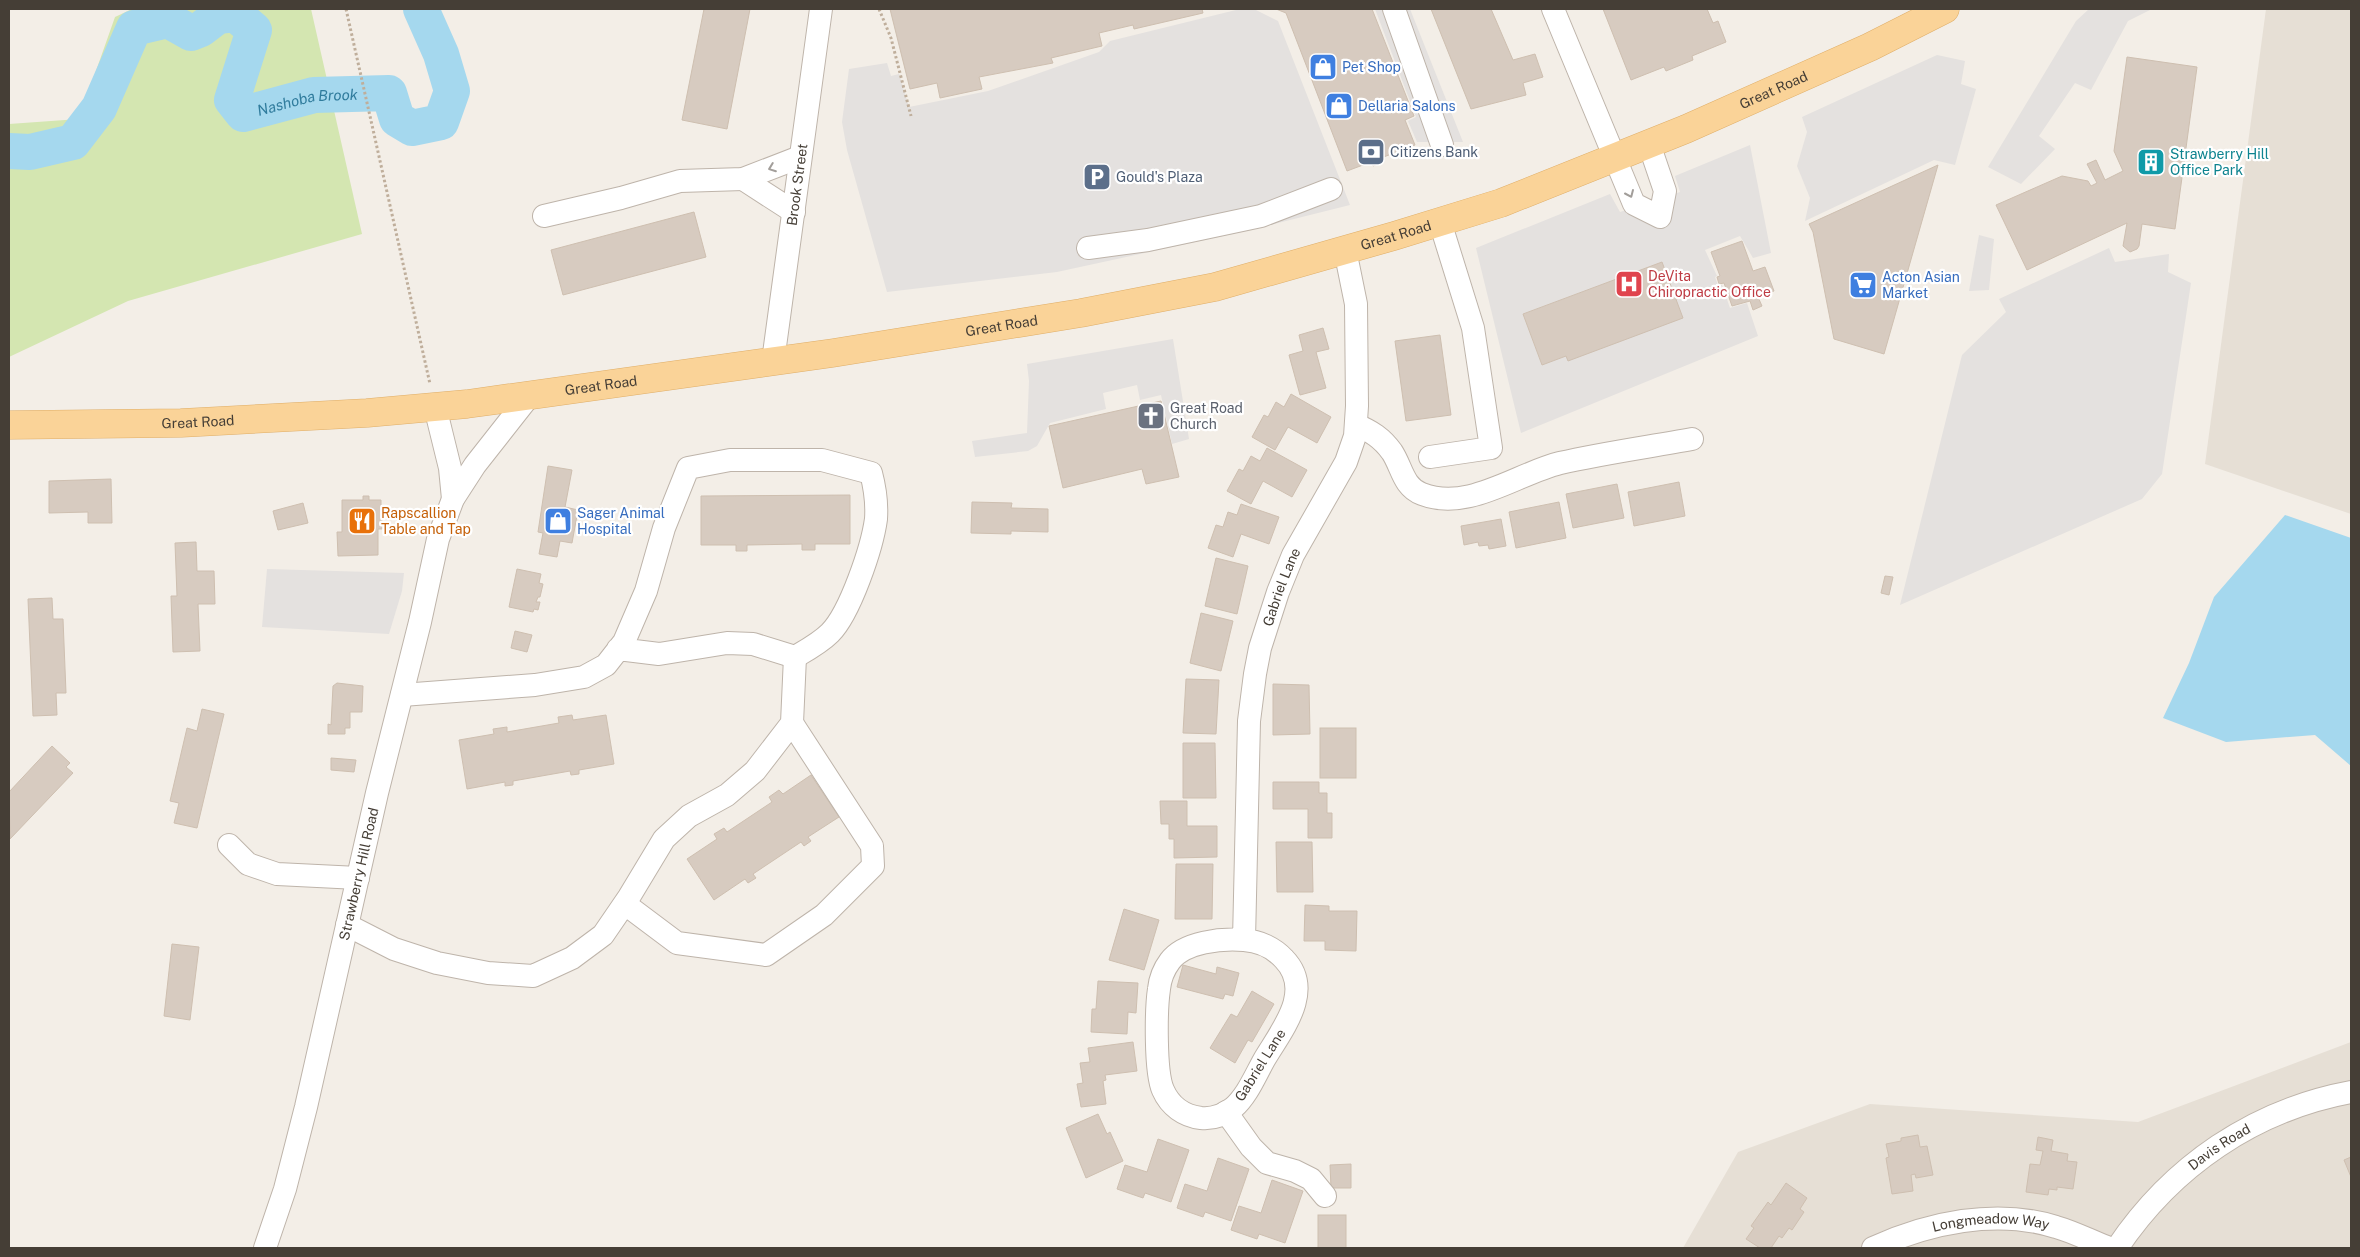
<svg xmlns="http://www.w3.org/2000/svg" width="2360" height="1257" font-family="'Public Sans',sans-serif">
<rect width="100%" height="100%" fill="#f3eee7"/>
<g fill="#e6dfd5">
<polygon points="2266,9 2351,9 2351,514 2205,464"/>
<polygon points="2351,1042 2351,1248 1683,1248 1738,1152 1870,1104 2138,1122"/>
</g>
<polygon fill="#d4e6b1" points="132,9 311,9 362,234 128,301 9,357 9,124 79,119 115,17"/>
<g fill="#e4e1df" fill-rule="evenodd">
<polygon points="1240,9 1254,9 1278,21 1350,205 1246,231 1057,272 887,292 847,150 842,122 849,69 887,63 891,76 899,74 909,107 988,91 1099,52 1110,41"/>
<polygon points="1375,9 1410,9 1463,142 1417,142 1408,121 1416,117"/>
<polygon points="2089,9 2152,9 2128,21 2091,90 2075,83 2039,136 2055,149 2021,184 1988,167 2076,21"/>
<polygon points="1937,55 1965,61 1961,84 1976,89 1955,165 1934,160 1805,221 1810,198 1797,166 1807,132 1802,117"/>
<path d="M 1750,145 L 1771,253 L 1753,258 L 1740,236 L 1705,250 L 1717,276 L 1715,277 L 1718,285 L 1722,285 L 1730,308 L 1747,303 L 1758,336 L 1521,433 L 1476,248 L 1610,194 L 1620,212 L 1680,192 L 1675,176 ZM 1662,262 L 1566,356 L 1542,365 L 1523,314 Z"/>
<polygon points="1979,235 1994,239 1989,290 1969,291"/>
<polygon points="2109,248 2115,262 2169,254 2168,272 2191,283 2162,474 2142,499 1900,605 1962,355 2006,312 1999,299"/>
<polygon points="1173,339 1189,439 1172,444 1161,395 1140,400 1137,385 1103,393 1106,409 1050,423 1037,446 1028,451 975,457 972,441 1027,433 1029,381 1027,364"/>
<polygon points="267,569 404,573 402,591 389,634 262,627"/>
</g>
<polygon fill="#a5d8ee" points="2285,515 2351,538 2351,766 2315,735 2226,742 2163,718 2189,663 2214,597"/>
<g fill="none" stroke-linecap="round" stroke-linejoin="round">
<path stroke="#a5d8ee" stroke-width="36" id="s1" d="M 9,151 L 30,152 L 73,142 L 99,108 L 134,28 L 168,20 L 191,33 L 201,29 L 218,16 L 235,14 L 254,30 L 232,100 L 243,114 L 314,95 L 389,93 L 397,119 L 412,128 L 441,122 L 452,91 L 441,54 L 421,9"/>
</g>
<g fill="#d7cbc0" stroke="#cebfb0">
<polygon points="704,9 750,9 727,129 682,120"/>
<polygon points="890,9 1202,9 1203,13 1134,29 1133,25 1099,33 1102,46 1051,58 1053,63 979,77 982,89 940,98 937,83 910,89"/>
<polygon points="1276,9 1372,9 1414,116 1405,120 1415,145 1381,158 1383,162 1373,166 1371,162 1347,171 1286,13"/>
<polygon points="1431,9 1491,9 1513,60 1535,54 1543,77 1523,83 1526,95 1471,109"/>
<polygon points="1603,9 1707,9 1713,23 1718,21 1726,42 1692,56 1693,60 1666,71 1664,67 1631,80"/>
<polygon points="2127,57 2197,67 2175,229 2142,224 2139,246 2137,249 2130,252 2123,246 2127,223 2027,270 1996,205 2062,176 2088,181 2091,186 2097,183 2087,164 2096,160 2105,180 2123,171 2114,151"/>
<polygon points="1938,165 1884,354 1834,339 1813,232 1809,224"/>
<polygon points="694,212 706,257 563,295 551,250"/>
<polygon points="1742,241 1753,271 1765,267 1774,291 1758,297 1762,306 1753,310 1750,301 1732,306 1724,283 1719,284 1717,277 1720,276 1711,252"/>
<polygon points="1662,262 1683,318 1568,361 1566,356 1542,365 1523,314"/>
<polygon points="1323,328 1329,349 1316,352 1326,388 1300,395 1289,355 1303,351 1299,335"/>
<polygon points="1440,335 1451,415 1406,421 1395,341"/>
<polygon points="1291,394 1331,417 1317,443 1288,427 1275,450 1252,437 1264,415 1268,417 1276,402 1284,407"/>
<polygon points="1161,401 1179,477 1146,484 1142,469 1063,488 1049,426"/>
<polygon points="1267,448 1307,470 1292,497 1263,481 1251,504 1227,491 1239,469 1243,471 1251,456 1260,461"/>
<polygon points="548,466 572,470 565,507 578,510 572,543 560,541 557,557 539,554 543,533 538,532"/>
<polygon points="111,479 112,523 88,523 88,512 49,513 49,481"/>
<polygon points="1679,482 1685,516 1634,526 1628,492"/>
<polygon points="1617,484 1624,518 1573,528 1566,494"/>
<polygon points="850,495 850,544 815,544 815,550 802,550 802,544 747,545 747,551 736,551 736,545 701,545 701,496"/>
<polygon points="363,496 369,496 369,500 381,500 381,508 385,508 385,513 382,513 382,529 378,529 378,555 338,556 337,532 342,532 342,500 363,500"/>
<polygon points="972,502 1012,503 1011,508 1048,509 1048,532 1011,531 1011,534 971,533"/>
<polygon points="1559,502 1566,538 1516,548 1509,512"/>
<polygon points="303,503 308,523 278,530 273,511"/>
<polygon points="1241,504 1279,517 1269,544 1241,534 1233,557 1208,548 1216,525 1223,527 1228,512 1237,515"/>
<polygon points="1501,519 1506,546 1489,549 1488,545 1479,546 1478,542 1464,545 1461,526"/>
<polygon points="196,542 197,571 214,571 215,604 198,604 200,651 173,652 171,596 177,596 175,543"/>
<polygon points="1216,558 1248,566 1237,614 1205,606"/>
<polygon points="517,569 541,574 539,583 543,584 540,597 538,597 536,602 540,602 538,610 534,609 533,612 509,607"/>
<polygon points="1885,576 1893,577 1889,595 1881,593"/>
<polygon points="52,598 53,619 63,619 66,693 56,693 57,715 33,716 28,599"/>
<polygon points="1201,613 1233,621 1221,671 1190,663"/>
<polygon points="515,631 532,635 527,652 511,648"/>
<polygon points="1186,679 1219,680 1216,734 1183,733"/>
<polygon points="337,683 363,686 362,712 350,712 350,728 345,728 345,734 328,734 328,724 331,725 333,686"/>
<polygon points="1273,684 1309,685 1310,734 1273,735"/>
<polygon points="202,709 224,714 197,828 174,823 179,803 170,801 187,728 197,731"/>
<polygon points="572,715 573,720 606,715 614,764 579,770 579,774 571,775 570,771 513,781 513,785 505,786 505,782 467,789 459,740 494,734 493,729 507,727 507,732 559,723 558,717"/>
<rect x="1320" y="728" width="36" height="50"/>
<polygon points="1183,743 1215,743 1216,798 1183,798"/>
<polygon points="52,746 70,763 66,767 73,773 10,839 9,792"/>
<polygon points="331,758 356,760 354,772 331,770"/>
<polygon points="811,775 839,817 808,837 811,841 804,846 801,842 753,874 756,878 748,883 745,879 714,900 687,859 717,839 714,834 724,828 727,832 772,802 769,797 779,790 783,794"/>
<polygon points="1273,782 1319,782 1319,793 1327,793 1327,813 1332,813 1332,838 1308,838 1308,809 1273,809"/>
<polygon points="1160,801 1187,801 1187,826 1217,826 1217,857 1174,858 1174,839 1169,839 1169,824 1161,824"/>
<polygon points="1276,842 1312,842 1313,892 1277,892"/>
<polygon points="1176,864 1213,864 1212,919 1175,919"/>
<polygon points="1305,905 1329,906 1329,911 1357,911 1356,951 1325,950 1325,941 1304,941"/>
<polygon points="1124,909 1159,920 1144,970 1109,960"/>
<polygon points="172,944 199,947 190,1020 164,1016"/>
<polygon points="1183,965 1216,974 1217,967 1239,973 1233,996 1225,994 1223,999 1177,987"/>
<polygon points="1098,981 1138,983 1136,1013 1128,1012 1127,1034 1091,1032 1092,1009 1096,1009"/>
<polygon points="1252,991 1274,1004 1252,1042 1248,1040 1235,1063 1210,1048 1231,1014 1237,1017"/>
<polygon points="1133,1042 1137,1071 1105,1075 1106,1080 1103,1081 1106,1104 1081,1107 1077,1084 1083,1083 1080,1063 1090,1062 1088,1048"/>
<polygon points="1098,1114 1107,1134 1110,1132 1123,1161 1086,1178 1066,1128"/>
<polygon points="1918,1135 1920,1147 1927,1146 1933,1175 1916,1178 1915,1174 1911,1175 1913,1191 1892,1194 1886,1158 1889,1157 1886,1144 1901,1141 1901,1138"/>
<polygon points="2038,1137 2053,1140 2051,1151 2068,1154 2067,1161 2077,1162 2073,1189 2057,1187 2057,1190 2049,1189 2048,1195 2026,1192 2030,1164 2040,1165 2043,1151 2036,1150"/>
<polygon points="1158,1139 1189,1150 1171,1202 1145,1193 1143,1198 1117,1189 1125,1165 1147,1172"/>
<polygon points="2351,1157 2351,1177 2344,1160"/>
<polygon points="1218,1158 1249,1169 1231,1221 1205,1212 1203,1217 1177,1208 1185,1184 1207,1191"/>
<polygon points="1351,1164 1351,1188 1331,1188 1330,1165"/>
<polygon points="1272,1180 1303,1191 1285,1243 1259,1234 1257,1239 1231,1230 1239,1206 1261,1213"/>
<polygon points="1786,1183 1807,1198 1800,1209 1804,1212 1792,1230 1789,1228 1782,1238 1779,1236 1771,1248 1760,1248 1746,1239 1754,1228 1751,1226 1768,1202 1771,1205"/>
<rect x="1318" y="1215" width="28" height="33"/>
</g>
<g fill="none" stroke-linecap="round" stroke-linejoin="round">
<defs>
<g id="minor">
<polyline points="1394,9 1442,145"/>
<polyline points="1553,9 1634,204 1660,217 1665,191 1649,144"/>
<polyline points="743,179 794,212"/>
<polyline points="544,216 621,198 680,181 743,179 800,157"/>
<polyline points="1088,248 1148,240 1261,216 1331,189"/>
<path id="s2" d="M 773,361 L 821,9"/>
<polyline points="435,407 450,468 453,499"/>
<path d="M 1356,425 C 1371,431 1382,438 1392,452 C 1402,467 1403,487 1422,494 C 1468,512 1516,474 1560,463 C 1604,453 1648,447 1692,439"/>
<polyline points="1430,457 1491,448 1473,328 1440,222"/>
<path d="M 402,695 L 535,685 L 584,677 L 606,665 L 624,642 L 646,591 L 664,528 L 688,468 L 730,460 L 822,460 L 871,473 C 875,488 877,504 876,519 C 872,548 850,613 830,633 C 820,643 807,650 795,657 L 753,644 L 727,643 L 659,654 L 618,649"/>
<polyline points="229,845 248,864 277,874 358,878"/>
<polyline points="625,904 677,943 766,955 824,915 873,866 872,846 792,723"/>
<polyline points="347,925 394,949 437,963 488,973 533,976 572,958 603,935 629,897 664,839 689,816 727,795 755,771 792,723 795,657"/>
<path id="s3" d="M 1244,940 C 1259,941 1274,948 1284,959 C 1315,991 1281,1031 1264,1060 C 1255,1076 1247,1096 1233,1108 C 1224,1115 1212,1119 1201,1118 C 1184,1116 1170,1106 1163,1090 C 1155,1072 1156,1009 1159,989 C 1160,979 1164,969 1170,961 C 1184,942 1222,938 1244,940 L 1249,721 L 1255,674 L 1260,648 L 1278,592 L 1293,555 L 1346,462 L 1355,436 L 1357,406 L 1356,304 L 1345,250"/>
<polyline points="1226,1112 1251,1147 1267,1163 1295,1171 1311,1179 1325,1196"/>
<path id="s4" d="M 265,1248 L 285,1189 L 306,1107 L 377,793 L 420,622 L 438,539 L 453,499 L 475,465 L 530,395"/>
<path id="s5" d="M 1873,1248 C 1928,1223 1996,1208 2056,1227 C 2074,1232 2091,1241 2109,1248"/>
<path id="s6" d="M 2117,1248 C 2172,1166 2254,1110 2351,1092"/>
</g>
<g id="major">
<path id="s7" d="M 9,425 L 181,423 L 367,413 L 467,404 L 833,353 L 1081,313 L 1215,287 L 1394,236 L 1501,203 L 1686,129 L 1870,47 L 1945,9"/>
</g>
</defs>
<use href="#minor" stroke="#beb4aa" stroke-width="24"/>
<use href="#major" stroke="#dfae68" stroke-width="29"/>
<g stroke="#bfae9b" stroke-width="3" stroke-dasharray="2.5 2.5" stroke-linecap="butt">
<polyline points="346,9 430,384"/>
<polyline points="879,9 891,38 911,116"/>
</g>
<use href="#minor" stroke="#fff" stroke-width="22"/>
<use href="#major" stroke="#fad398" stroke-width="28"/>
</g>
<defs><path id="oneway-chevron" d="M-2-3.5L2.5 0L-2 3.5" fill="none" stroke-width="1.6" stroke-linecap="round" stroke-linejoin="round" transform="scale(1.25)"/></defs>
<g stroke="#a29e9a">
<use href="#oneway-chevron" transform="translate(772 168) rotate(159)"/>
<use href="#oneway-chevron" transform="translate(1630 194) rotate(66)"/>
</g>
<defs>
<symbol id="shop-square" viewBox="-11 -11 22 22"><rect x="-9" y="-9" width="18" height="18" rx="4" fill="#3f7fe0" stroke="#fff"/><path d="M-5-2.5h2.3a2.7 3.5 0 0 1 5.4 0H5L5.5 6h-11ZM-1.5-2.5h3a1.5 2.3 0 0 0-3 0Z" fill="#fff"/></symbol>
<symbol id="bank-square" viewBox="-11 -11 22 22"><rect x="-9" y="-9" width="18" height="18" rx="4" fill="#5c6f8a" stroke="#fff"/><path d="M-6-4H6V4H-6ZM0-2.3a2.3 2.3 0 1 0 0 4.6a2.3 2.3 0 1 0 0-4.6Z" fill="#fff"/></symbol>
<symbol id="building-square" viewBox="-11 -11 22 22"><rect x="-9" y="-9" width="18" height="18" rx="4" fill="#0f9aa8" stroke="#fff"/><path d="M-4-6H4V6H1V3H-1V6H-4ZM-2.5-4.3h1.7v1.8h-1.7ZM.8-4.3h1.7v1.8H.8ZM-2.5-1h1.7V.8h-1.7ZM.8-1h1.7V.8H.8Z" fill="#fff"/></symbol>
<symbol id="parking-square" viewBox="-11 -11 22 22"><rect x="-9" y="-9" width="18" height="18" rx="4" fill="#5c6f8a" stroke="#fff"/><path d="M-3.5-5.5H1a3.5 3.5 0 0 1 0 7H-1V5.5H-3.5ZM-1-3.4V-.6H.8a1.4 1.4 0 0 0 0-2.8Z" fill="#fff"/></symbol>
<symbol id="hospital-square" viewBox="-11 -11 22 22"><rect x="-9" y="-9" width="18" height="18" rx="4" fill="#e0444e" stroke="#fff"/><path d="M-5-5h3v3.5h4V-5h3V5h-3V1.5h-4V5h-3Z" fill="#fff"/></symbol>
<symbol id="supermarket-square" viewBox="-11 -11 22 22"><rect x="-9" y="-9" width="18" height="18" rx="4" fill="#3f7fe0" stroke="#fff"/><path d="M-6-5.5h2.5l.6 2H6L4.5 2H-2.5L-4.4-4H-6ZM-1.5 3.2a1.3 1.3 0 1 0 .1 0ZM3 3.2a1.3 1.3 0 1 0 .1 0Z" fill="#fff"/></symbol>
<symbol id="church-square" viewBox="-11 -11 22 22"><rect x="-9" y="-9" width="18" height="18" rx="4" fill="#6b7280" stroke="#fff"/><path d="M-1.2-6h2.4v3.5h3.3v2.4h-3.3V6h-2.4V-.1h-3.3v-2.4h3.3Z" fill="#fff"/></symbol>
<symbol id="restaurant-square" viewBox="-11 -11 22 22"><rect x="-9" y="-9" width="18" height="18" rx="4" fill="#e8710a" stroke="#fff"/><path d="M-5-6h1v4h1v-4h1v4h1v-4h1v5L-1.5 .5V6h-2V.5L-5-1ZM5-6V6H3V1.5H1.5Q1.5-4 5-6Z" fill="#fff"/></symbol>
</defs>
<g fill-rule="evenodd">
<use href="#shop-square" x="1307" y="51" width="32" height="32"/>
<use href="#shop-square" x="1323" y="90" width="32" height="32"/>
<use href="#bank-square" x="1355" y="136" width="32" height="32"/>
<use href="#building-square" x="2135" y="146" width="32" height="32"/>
<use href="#parking-square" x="1081" y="161" width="32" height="32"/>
<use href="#hospital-square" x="1613" y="268" width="32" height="32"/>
<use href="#supermarket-square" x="1847" y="269" width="32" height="32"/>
<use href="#church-square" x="1135" y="400" width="32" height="32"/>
<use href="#restaurant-square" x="346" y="505" width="32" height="32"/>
<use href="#shop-square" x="542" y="505" width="32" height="32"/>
</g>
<g text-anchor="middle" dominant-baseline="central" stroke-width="4.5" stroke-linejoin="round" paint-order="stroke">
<g font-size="14" fill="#366cbe" stroke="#fff" text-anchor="start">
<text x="1342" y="67">Pet Shop</text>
<text x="1358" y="106">Dellaria Salons</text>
<text x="1882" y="277">Acton Asian<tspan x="1882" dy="16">Market</tspan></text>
<text x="577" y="513">Sager Animal<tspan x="577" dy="16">Hospital</tspan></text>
</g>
<g font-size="14" fill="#453e36" stroke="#fff">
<text stroke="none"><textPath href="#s7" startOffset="1809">Great Road</textPath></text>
<text stroke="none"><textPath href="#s2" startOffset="178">Brook Street</textPath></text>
<text stroke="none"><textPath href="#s7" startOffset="1404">Great Road</textPath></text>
<text stroke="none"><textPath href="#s7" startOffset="999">Great Road</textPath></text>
<text stroke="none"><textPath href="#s7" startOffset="594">Great Road</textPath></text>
<text stroke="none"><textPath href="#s7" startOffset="189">Great Road</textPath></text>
<text stroke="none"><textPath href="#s3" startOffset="868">Gabriel Lane</textPath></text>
<text stroke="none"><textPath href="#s4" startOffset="386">Strawberry Hill Road</textPath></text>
<text transform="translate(1260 1065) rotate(-58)">Gabriel Lane</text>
<text stroke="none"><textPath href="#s6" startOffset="145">Davis Road</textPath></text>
<text stroke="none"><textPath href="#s5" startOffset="122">Longmeadow Way</textPath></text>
</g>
<g font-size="14" fill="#4e5e75" stroke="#fff" text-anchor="start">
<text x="1390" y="152">Citizens Bank</text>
<text x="1116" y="177">Gould's Plaza</text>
</g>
<g font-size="14" fill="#0d838f" stroke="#fff" text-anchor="start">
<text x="2170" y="154">Strawberry Hill<tspan x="2170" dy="16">Office Park</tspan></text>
</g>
<g font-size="14" fill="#be3a42" stroke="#fff" text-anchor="start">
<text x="1648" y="276">DeVita<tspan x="1648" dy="16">Chiropractic Office</tspan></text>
</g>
<g font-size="14" fill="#5b616d" stroke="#fff" text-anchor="start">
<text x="1170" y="408">Great Road<tspan x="1170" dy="16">Church</tspan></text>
</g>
<g font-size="14" fill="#c56008" stroke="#fff" text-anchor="start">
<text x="381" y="513">Rapscallion<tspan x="381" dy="16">Table and Tap</tspan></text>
</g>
<g font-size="15" font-style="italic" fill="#307c9d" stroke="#fff">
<text stroke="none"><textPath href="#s1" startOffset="488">Nashoba Brook</textPath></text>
</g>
</g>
<rect width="2360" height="1257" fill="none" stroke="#453e36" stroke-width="20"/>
</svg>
